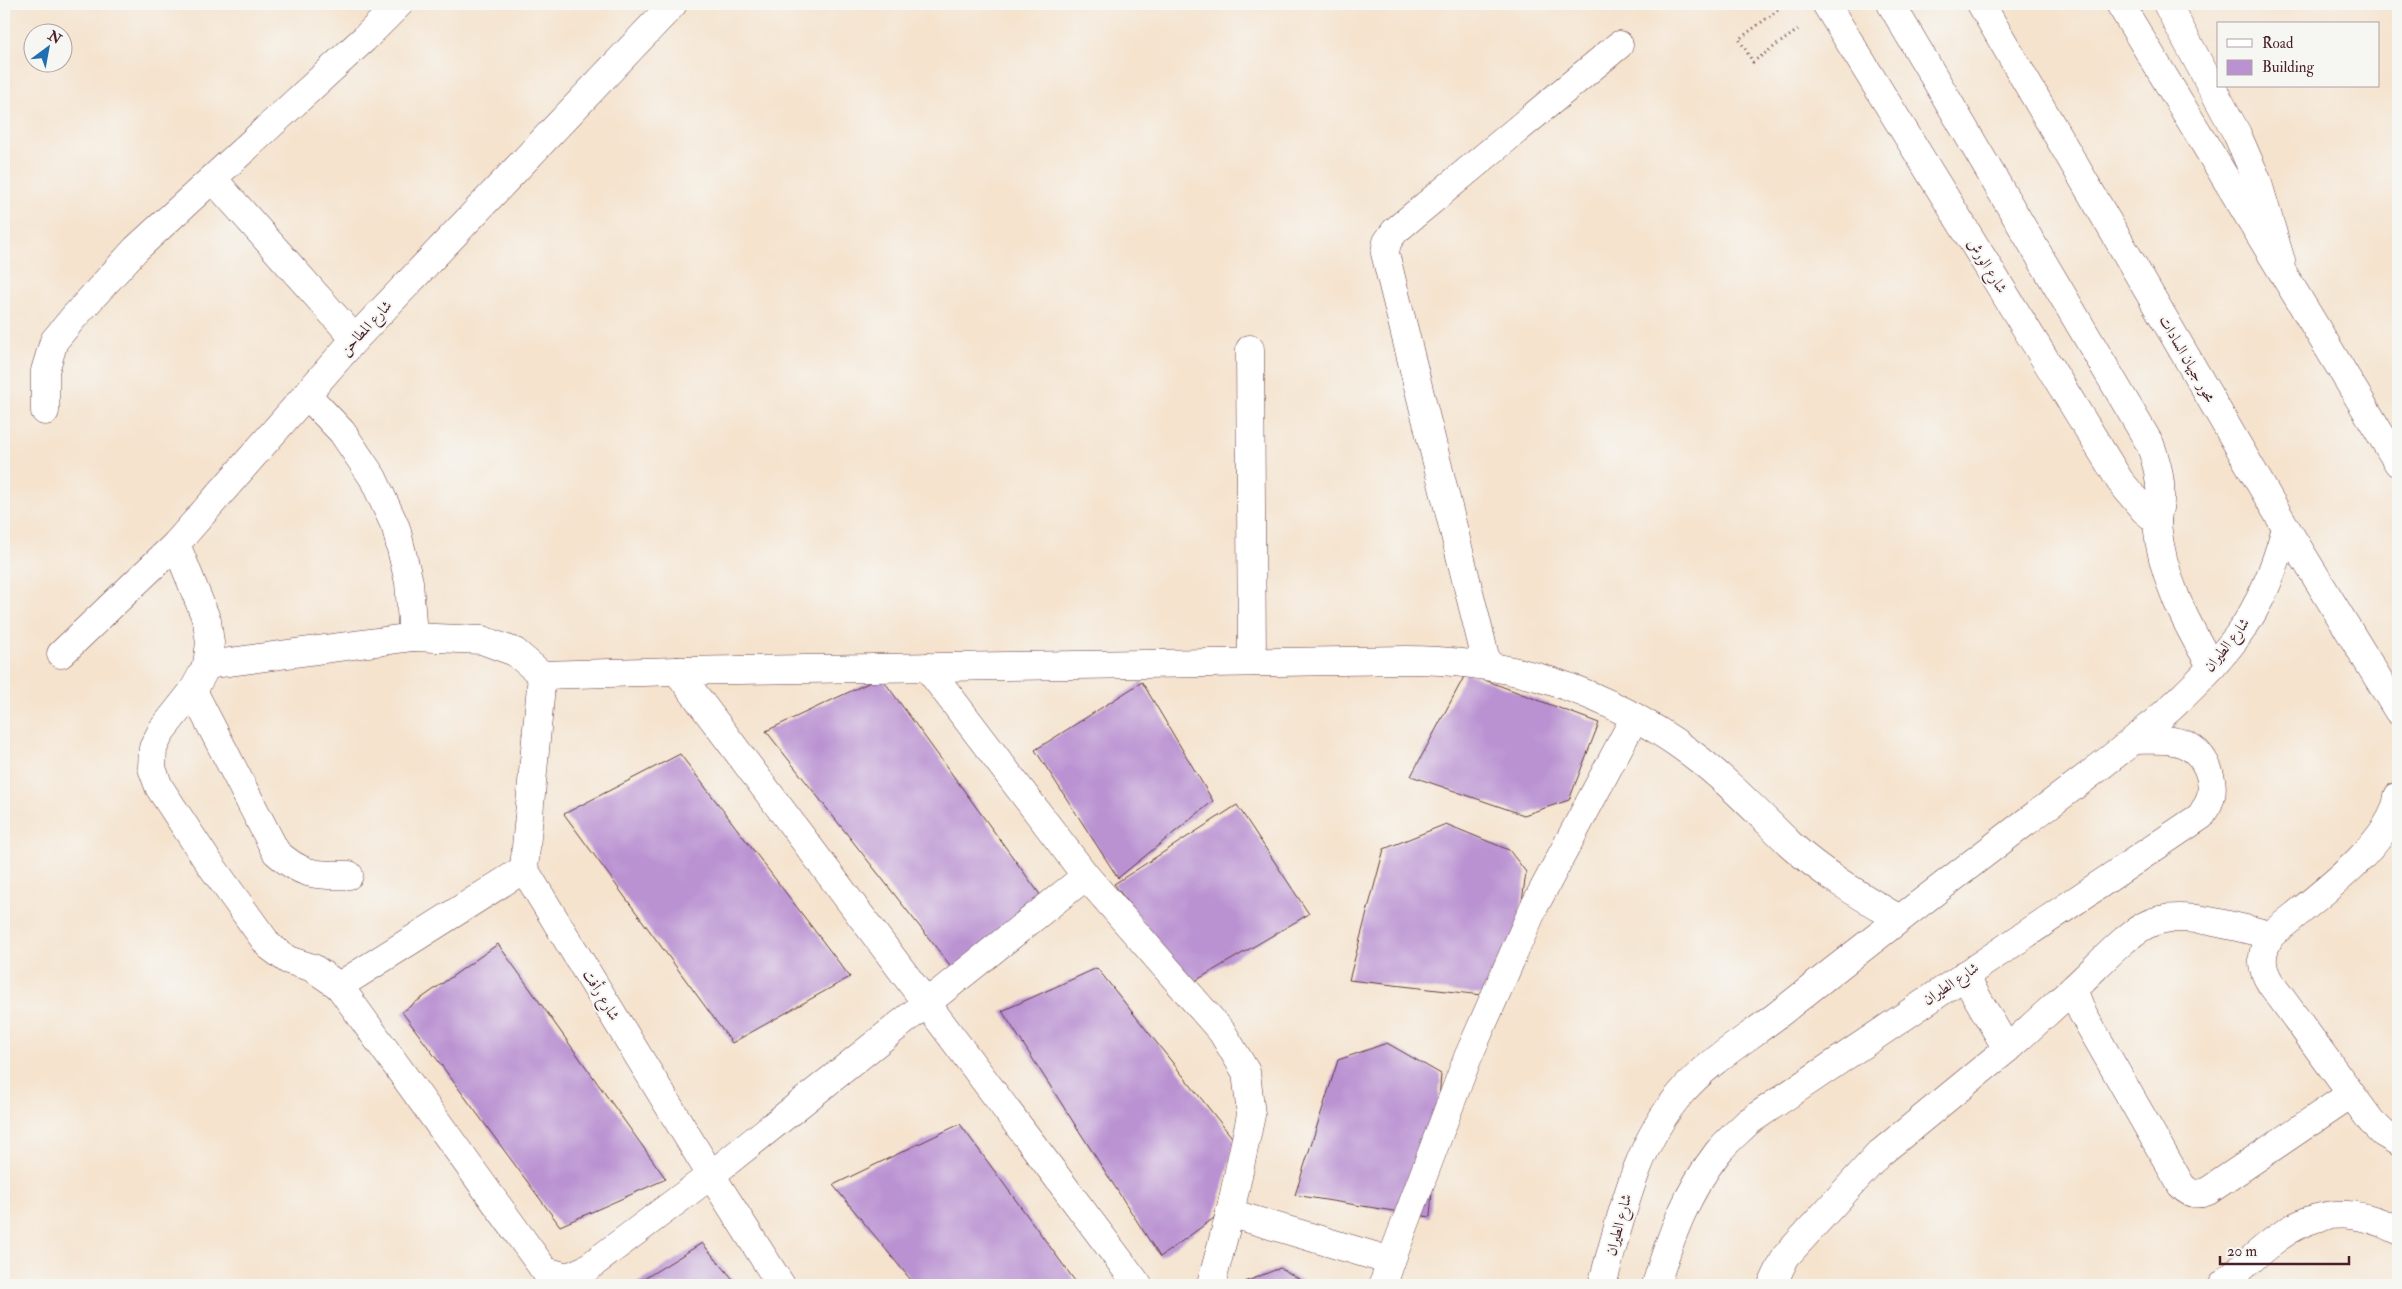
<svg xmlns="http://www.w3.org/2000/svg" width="2402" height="1289" font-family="'IM FELL Double Pica',Amiri,serif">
<rect width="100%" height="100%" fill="#f6f6f2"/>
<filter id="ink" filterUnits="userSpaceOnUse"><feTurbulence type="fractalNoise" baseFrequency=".02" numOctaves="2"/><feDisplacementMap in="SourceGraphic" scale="10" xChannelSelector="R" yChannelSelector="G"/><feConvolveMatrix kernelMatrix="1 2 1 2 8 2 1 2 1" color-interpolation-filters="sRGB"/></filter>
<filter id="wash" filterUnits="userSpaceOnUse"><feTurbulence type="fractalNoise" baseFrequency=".0096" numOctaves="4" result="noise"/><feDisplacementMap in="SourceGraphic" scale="20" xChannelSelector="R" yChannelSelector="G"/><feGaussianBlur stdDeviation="1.12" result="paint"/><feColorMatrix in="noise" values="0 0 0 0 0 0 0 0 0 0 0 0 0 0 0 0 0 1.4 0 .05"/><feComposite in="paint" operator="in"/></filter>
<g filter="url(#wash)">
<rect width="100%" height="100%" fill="#f5e3ce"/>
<g id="blocks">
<g fill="#ba92d2">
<polygon points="1466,673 1599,723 1569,800 1524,815 1411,776"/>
<polygon points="881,677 1044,900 953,969 766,731"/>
<polygon points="1142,682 1213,801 1118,878 1035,750"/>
<polygon points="680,754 850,977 732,1043 564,814"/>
<polygon points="1237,805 1309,914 1190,984 1114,884"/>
<polygon points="1446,824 1509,850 1526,872 1509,998 1349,980 1384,849"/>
<polygon points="498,944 666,1179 560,1226 402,1012"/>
<polygon points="1097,968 1235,1141 1214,1218 1160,1257 1002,1011"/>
<polygon points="1387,1043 1441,1074 1430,1217 1295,1195 1338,1060"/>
<polygon points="960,1124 1078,1285 915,1285 833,1185"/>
<polygon points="702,1243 738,1285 634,1285"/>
<polygon points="1280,1268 1310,1285 1244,1285 1245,1282"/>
</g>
</g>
</g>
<g filter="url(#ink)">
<use href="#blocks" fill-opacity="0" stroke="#643c43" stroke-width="1"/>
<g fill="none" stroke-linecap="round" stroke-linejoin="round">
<defs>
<g id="minor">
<polyline points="1826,4 2120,481 2144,510 2157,521"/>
<path d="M 1891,4 L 2150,444 C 2157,463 2162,481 2160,501 C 2160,508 2156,516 2157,524 C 2162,577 2185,622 2212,667"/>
<polyline points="2167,4 2237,134 2257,180 2281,261"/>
<polyline points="213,179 355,339"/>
<polyline points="1250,349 1252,662"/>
<polyline points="307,395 342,432 373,478 396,528 409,582 413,637"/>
<polyline points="45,411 45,371 54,341 74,317 136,249 364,39 399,4"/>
<polyline points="176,544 207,621 210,643 207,665 193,691 162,730 153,748 152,768 159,787 205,857 269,946 288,960 313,968 339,986 545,1271 568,1277 586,1269 711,1175 1086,876"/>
<polyline points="61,654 176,544 355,339 673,4"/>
<polyline points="1487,664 1385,253 1387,242 1395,231 1619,45"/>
<path d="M 207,665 L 413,637 L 482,640 L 515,652 L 542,675 L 677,671 L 1406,660 C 1513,660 1606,690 1692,754 C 1728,781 1758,813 1790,844 C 1823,874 1861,896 1899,919"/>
<polyline points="927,667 1086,876 1222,1032 1246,1072 1251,1115 1230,1213 1211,1285"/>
<polyline points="677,671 1138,1285"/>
<polyline points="542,675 524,869 711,1175 781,1285"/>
<path d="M 193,691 L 276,852 C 302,876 316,875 349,875"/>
<path d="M 2398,796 C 2393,845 2307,904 2271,935 C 2260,953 2260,967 2271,984 L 2371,1121 L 2383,1133 L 2398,1142"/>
<path d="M 2271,935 C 2236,928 2178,907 2146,925 C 2124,936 2093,971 2073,989 L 2082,1012 L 2181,1185 C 2189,1194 2196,1196 2208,1191 L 2351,1094"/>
<polyline points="1964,975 2007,1049"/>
<polyline points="339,986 524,869"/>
<polyline points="1230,1213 1391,1261"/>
<polyline points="1383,1285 1391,1261 1468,1057 1534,907 1635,717"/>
<path d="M 1602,1285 C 1621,1219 1635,1145 1682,1092 C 1710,1060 1747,1039 1780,1013 C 1860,949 1941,887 2022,825 C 2096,770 2180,711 2236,638 C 2261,605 2275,567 2286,528"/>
<path d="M 1656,1285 C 1670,1237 1687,1192 1718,1152 C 1727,1141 1738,1132 1748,1122 L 2201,816 C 2203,811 2207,807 2209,802 C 2217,782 2206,754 2186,745 C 2171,738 2152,740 2135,740"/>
<polyline points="1772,1285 1786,1256 1879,1154 2007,1049 2073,989"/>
<path d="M 2223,1285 C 2279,1234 2319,1190 2398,1230"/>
</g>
<g id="major">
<polyline points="1981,4 2286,528 2398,711"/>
<polyline points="2120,4 2398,463"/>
</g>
</defs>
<use href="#minor" stroke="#643c43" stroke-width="29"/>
<use href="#major" stroke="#643c43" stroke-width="29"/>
<polyline stroke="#643c43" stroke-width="3" stroke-dasharray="1 4" stroke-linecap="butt" points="1786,4 1739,39 1753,62 1799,29"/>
<use href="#minor" stroke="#fff" stroke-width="28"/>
<use href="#major" stroke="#fff" stroke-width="28"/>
</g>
</g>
<g text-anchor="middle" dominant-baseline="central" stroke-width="4" stroke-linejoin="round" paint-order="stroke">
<g font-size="15" fill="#4a1f2b" stroke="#f6f6f2">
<text transform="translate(1987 266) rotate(58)">شارع الورش</text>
<text transform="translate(366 328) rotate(-47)">شارع المطاحن</text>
<text transform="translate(2187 359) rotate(60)">محور جيهان السادات</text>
<text transform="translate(2227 645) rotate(-52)">شارع الطيران</text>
<text transform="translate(1951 984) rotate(-34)">شارع الطيران</text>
<text transform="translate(601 995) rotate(59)">شارع رأفت</text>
<text transform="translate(1619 1225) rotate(-75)">شارع الطيران</text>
</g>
</g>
<rect width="2402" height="1289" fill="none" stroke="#f6f6f2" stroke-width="20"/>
<rect x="2217" y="22" width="162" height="65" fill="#f6f6f2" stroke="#b1a0a2"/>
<rect x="2227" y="39" width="25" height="8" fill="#ffffff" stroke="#b1a0a2"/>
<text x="2262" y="48" font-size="15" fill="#4a1f2b">Road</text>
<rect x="2227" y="60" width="25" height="15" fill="#ba92d2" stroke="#b1a0a2"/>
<text x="2262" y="72" font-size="15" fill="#4a1f2b">Building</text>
<g transform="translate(48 48) rotate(32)"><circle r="24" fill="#f6f6f2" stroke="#b1a0a2"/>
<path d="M0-4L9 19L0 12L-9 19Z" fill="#1f6fb2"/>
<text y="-8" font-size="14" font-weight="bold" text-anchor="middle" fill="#4a1f2b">N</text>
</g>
<path d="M2220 1256v8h129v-8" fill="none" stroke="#4a1f2b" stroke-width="2.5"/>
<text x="2227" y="1256" font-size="15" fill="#4a1f2b" stroke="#f6f6f2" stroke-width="4" paint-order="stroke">20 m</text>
</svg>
